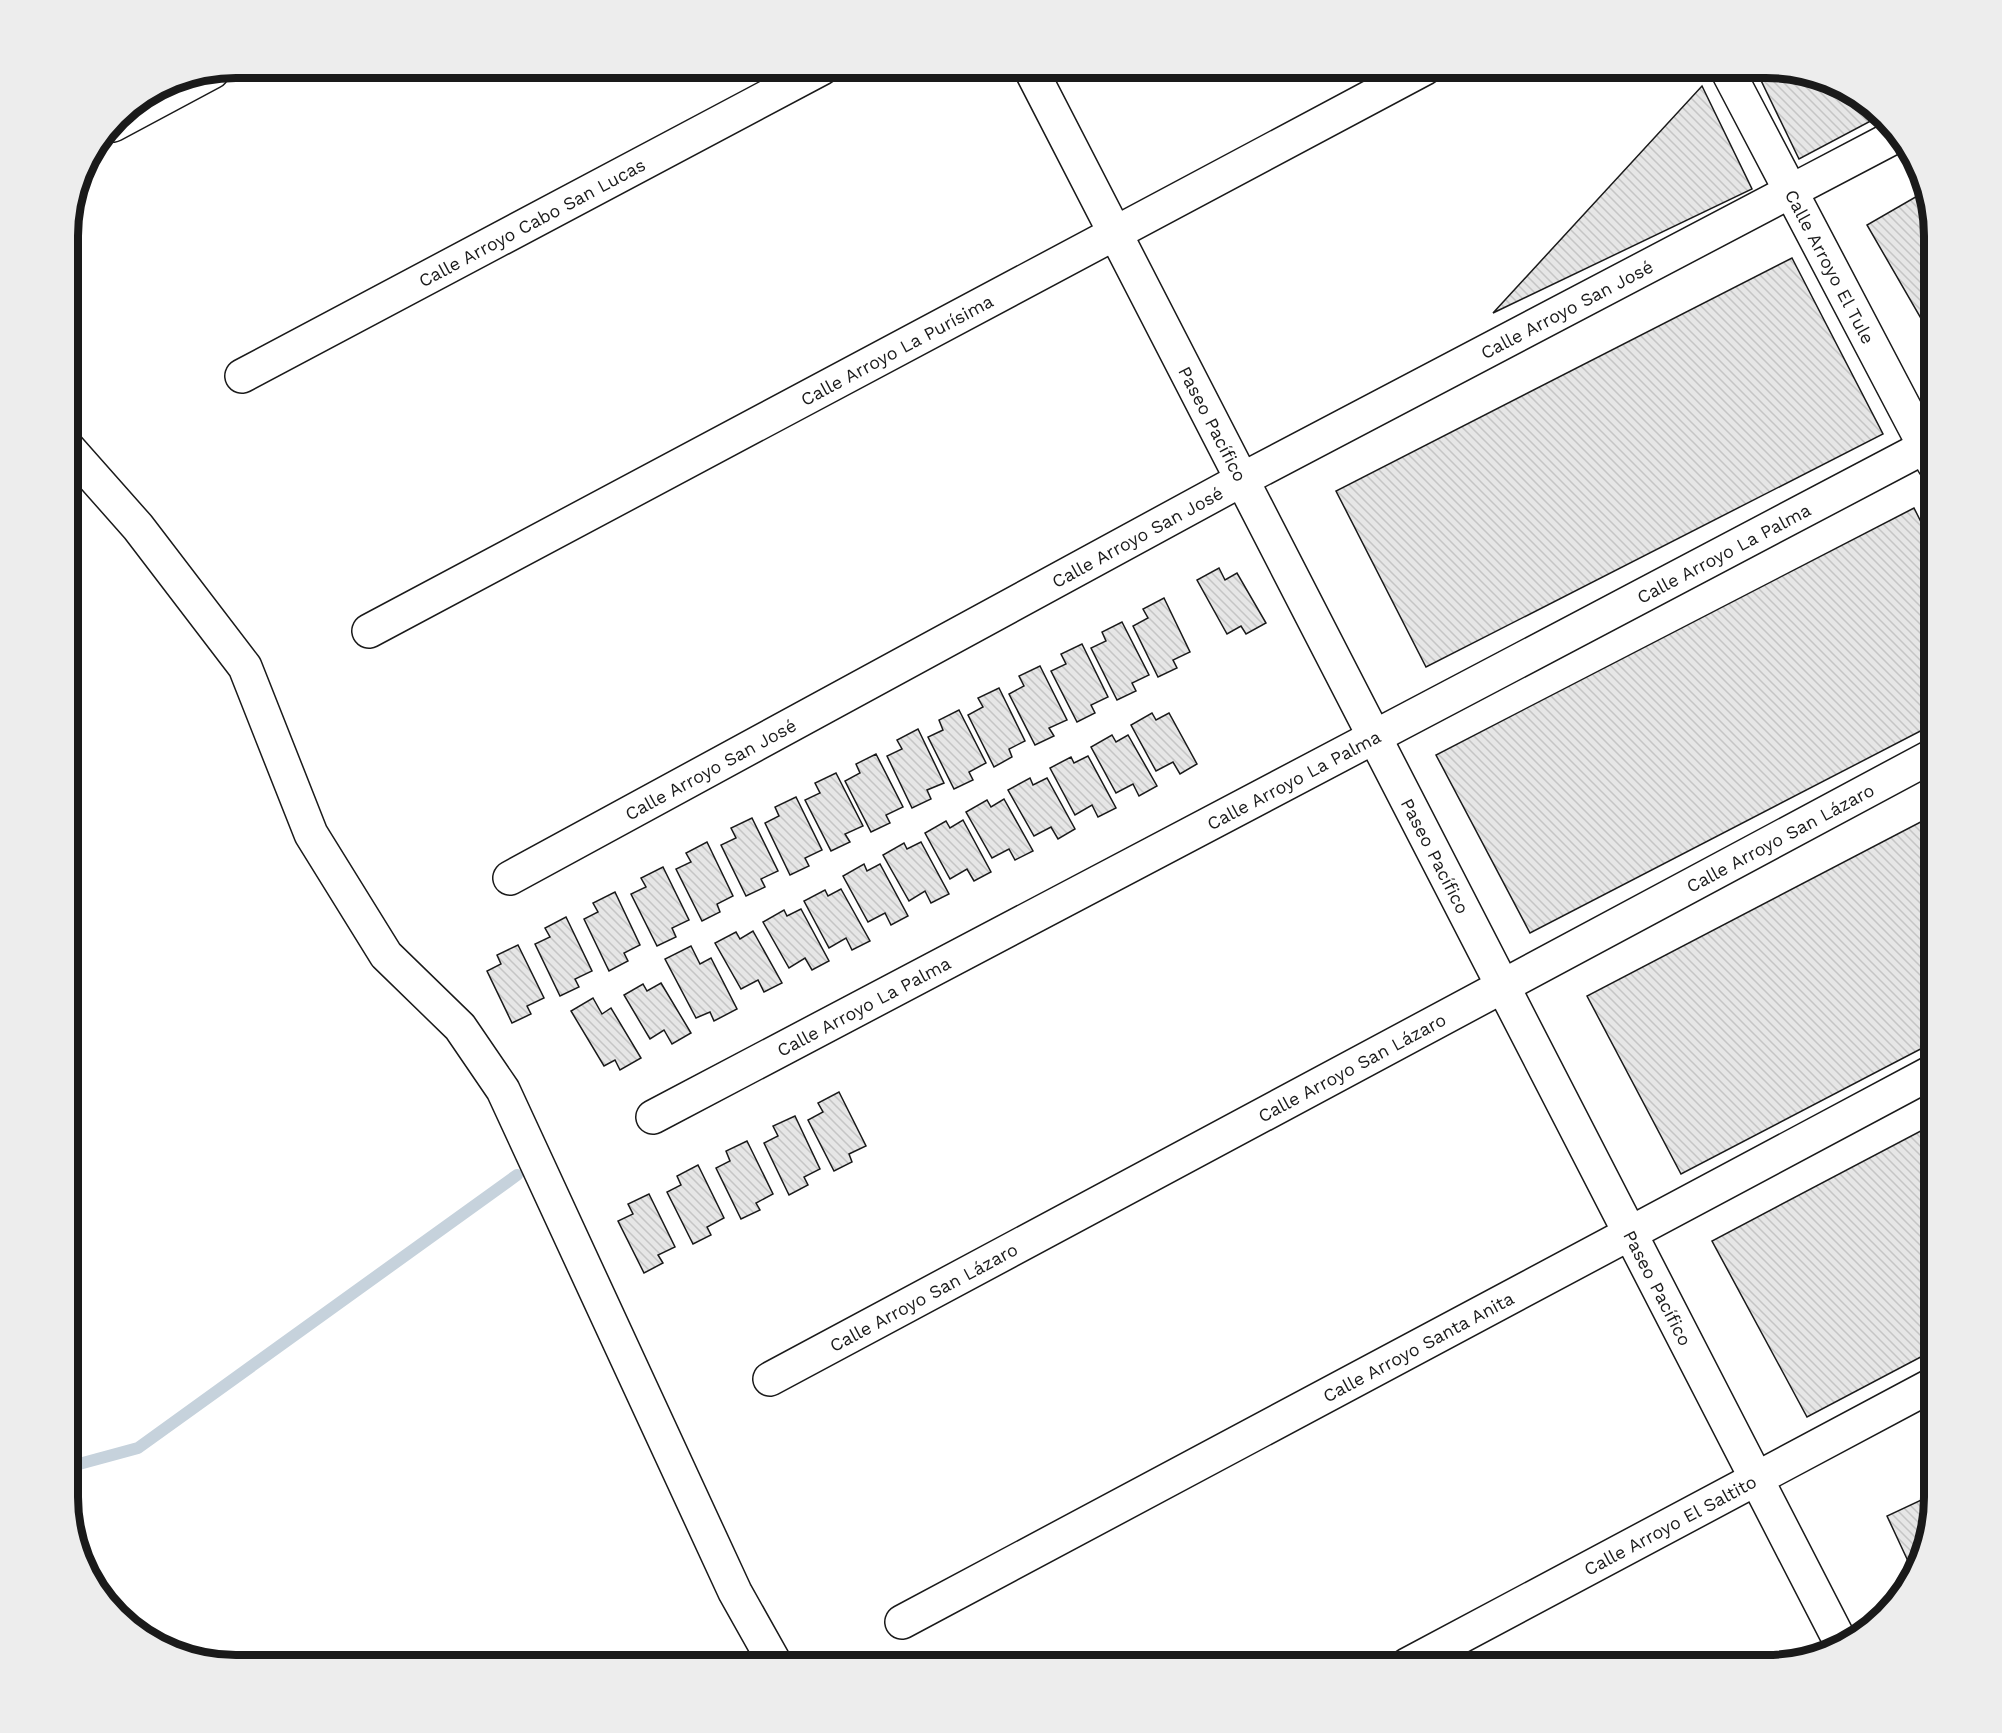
<svg xmlns="http://www.w3.org/2000/svg" width="2002" height="1733" font-family="'Work Sans',sans-serif">
<defs>
<pattern id="building-back-hatch" width="6" height="6" patternUnits="userSpaceOnUse" patternTransform="scale(1.5)"><rect width="6" height="6" fill="#e6e6e6"/><path d="M-1 5l2 2M0 0l6 6M5-1l2 2" fill="none" stroke="#c5c5c5"/></pattern>
</defs>
<rect width="100%" height="100%" fill="#fff"/>
<g fill="none" stroke-linecap="round" stroke-linejoin="round">
<polyline stroke="#c6d2dc" stroke-width="12" points="68,1467 138,1448 517,1175"/>
</g>
<g fill="url(#building-back-hatch)" stroke="#1a1a1a" stroke-width="1.5">
<polygon points="1755,68 1767,68 1830,80 1877,109 1882,115 1799,159"/>
<polygon points="1702,86 1752,189 1493,313"/>
<polygon points="1926,191 1934,236 1934,341 1867,225"/>
<polygon points="1792,258 1883,434 1426,667 1336,491"/>
<polygon points="1914,508 1934,548 1934,724 1530,933 1436,755"/>
<polygon points="1219,568 1225,580 1237,573 1266,623 1246,634 1241,626 1227,634 1197,580"/>
<polygon points="1164,598 1190,652 1173,660 1177,668 1158,677 1133,626 1148,618 1143,609"/>
<polygon points="1122,622 1149,675 1132,683 1136,691 1117,700 1091,648 1106,641 1102,632"/>
<polygon points="1082,644 1108,697 1091,705 1095,713 1077,722 1051,671 1066,664 1061,654"/>
<polygon points="1040,666 1067,720 1049,728 1054,736 1035,745 1009,694 1024,686 1019,676"/>
<polygon points="999,688 1025,741 1009,749 1012,757 994,767 968,715 983,707 978,698"/>
<polygon points="959,710 986,763 969,772 973,780 954,789 928,737 943,730 939,720"/>
<polygon points="1152,713 1156,720 1169,713 1197,764 1180,774 1173,762 1156,771 1131,725"/>
<polygon points="918,729 944,783 927,790 931,799 912,808 887,756 902,749 897,740"/>
<polygon points="1112,735 1116,742 1128,735 1157,786 1139,796 1133,784 1116,793 1091,747"/>
<polygon points="876,754 903,807 886,815 890,823 871,832 845,781 860,773 856,764"/>
<polygon points="1088,756 1116,808 1098,817 1092,805 1075,815 1050,768 1071,757 1074,763"/>
<polygon points="836,773 863,826 845,834 850,842 831,851 805,800 820,793 815,783"/>
<polygon points="1030,778 1033,785 1047,778 1075,829 1058,839 1051,827 1034,836 1008,790"/>
<polygon points="796,797 822,850 805,858 809,866 790,875 765,823 779,816 775,807"/>
<polygon points="1004,799 1033,851 1015,860 1009,849 992,858 966,812 987,800 991,807"/>
<polygon points="1934,815 1934,1042 1681,1174 1587,996"/>
<polygon points="752,818 778,871 761,879 765,887 746,896 721,845 736,838 731,828"/>
<polygon points="963,820 991,872 974,881 967,869 950,879 925,833 946,821 950,828"/>
<polygon points="707,842 733,896 717,904 720,912 702,921 676,869 691,862 686,853"/>
<polygon points="921,842 949,894 931,903 925,891 909,901 883,855 904,843 907,849"/>
<polygon points="864,864 867,871 880,864 908,916 891,925 885,913 868,922 843,876"/>
<polygon points="663,867 689,920 672,928 676,937 657,946 631,894 646,887 641,878"/>
<polygon points="841,889 870,941 852,950 846,938 829,948 804,901 825,890 828,896"/>
<polygon points="615,892 640,945 624,953 628,961 609,971 584,919 598,912 593,903"/>
<polygon points="801,909 829,961 812,970 805,958 789,968 763,922 784,910 787,916"/>
<polygon points="566,917 592,971 575,979 579,987 560,996 535,944 550,937 545,928"/>
<polygon points="753,931 782,983 764,992 758,980 741,989 715,943 736,932 740,939"/>
<polygon points="518,945 544,998 527,1006 531,1014 512,1023 487,971 501,964 497,955"/>
<polygon points="691,946 700,964 711,958 737,1009 714,1021 710,1012 696,1018 665,959"/>
<polygon points="661,983 691,1033 672,1044 664,1030 650,1039 624,995 643,984 647,991"/>
<polygon points="593,998 602,1014 611,1008 641,1058 620,1070 615,1060 604,1066 571,1011"/>
<polygon points="839,1092 866,1146 849,1154 852,1162 834,1171 808,1120 823,1112 818,1103"/>
<polygon points="795,1116 820,1169 804,1177 808,1185 789,1195 764,1143 778,1136 773,1126"/>
<polygon points="1934,1124 1934,1350 1807,1417 1712,1241"/>
<polygon points="747,1141 773,1194 756,1203 760,1210 741,1219 716,1168 730,1161 726,1151"/>
<polygon points="698,1165 724,1218 707,1227 711,1235 693,1244 667,1192 681,1185 677,1176"/>
<polygon points="649,1194 675,1247 658,1255 663,1263 644,1273 618,1221 633,1214 628,1204"/>
<polygon points="1934,1494 1922,1561 1914,1574 1887,1516"/>
</g>
<g fill="none" stroke-linecap="round" stroke-linejoin="round">
<defs>
<g id="minor">
<path id="s1" d="M 1726,68 L 1934,464"/>
<polyline points="113,125 212,72"/>
<path id="s2" d="M 242,376 L 822,68"/>
<polyline points="68,448 138,527 245,667 311,834 386,955 460,1027 503,1090 735,1592 776,1665"/>
<path id="s3" d="M 369,631 L 1425,68"/>
<path id="s4" d="M 510,878 L 1243,479 L 1896,136"/>
<path id="s5" d="M 653,1117 L 1934,442"/>
<path id="s6" d="M 770,1379 L 1934,755"/>
<path id="s7" d="M 902,1622 L 1934,1071"/>
<path id="s8" d="M 1407,1665 L 1934,1384"/>
</g>
<g id="tertiary">
<path id="s9" d="M 1030,68 L 1842,1645"/>
</g>
</defs>
<use href="#minor" stroke="#1a1a1a" stroke-width="36"/>
<use href="#tertiary" stroke="#1a1a1a" stroke-width="36"/>
<use href="#minor" stroke="#fff" stroke-width="33"/>
<use href="#tertiary" stroke="#fff" stroke-width="33"/>
</g>
<g text-anchor="middle" dominant-baseline="central" stroke-width="4.5" stroke-linejoin="round" paint-order="stroke">
<g font-size="18" fill="#1a1a1a" stroke="#fff">
<text stroke="none"><textPath href="#s2" startOffset="328">Calle Arroyo Cabo San Lucas</textPath></text>
<text stroke="none"><textPath href="#s1" startOffset="224">Calle Arroyo El Tule</textPath></text>
<text stroke="none"><textPath href="#s4" startOffset="1200">Calle Arroyo San José</textPath></text>
<text stroke="none"><textPath href="#s3" startOffset="598">Calle Arroyo La Purísima</textPath></text>
<text stroke="none"><textPath href="#s9" startOffset="400">Paseo Pacífico</textPath></text>
<text stroke="none"><textPath href="#s4" startOffset="714">Calle Arroyo San José</textPath></text>
<text stroke="none"><textPath href="#s5" startOffset="1210">Calle Arroyo La Palma</textPath></text>
<text stroke="none"><textPath href="#s4" startOffset="228">Calle Arroyo San José</textPath></text>
<text stroke="none"><textPath href="#s5" startOffset="724">Calle Arroyo La Palma</textPath></text>
<text stroke="none"><textPath href="#s6" startOffset="1146">Calle Arroyo San Lázaro</textPath></text>
<text stroke="none"><textPath href="#s9" startOffset="886">Paseo Pacífico</textPath></text>
<text stroke="none"><textPath href="#s5" startOffset="238">Calle Arroyo La Palma</textPath></text>
<text stroke="none"><textPath href="#s6" startOffset="660">Calle Arroyo San Lázaro</textPath></text>
<text stroke="none"><textPath href="#s9" startOffset="1372">Paseo Pacífico</textPath></text>
<text stroke="none"><textPath href="#s6" startOffset="174">Calle Arroyo San Lázaro</textPath></text>
<text stroke="none"><textPath href="#s7" startOffset="585">Calle Arroyo Santa Anita</textPath></text>
<text stroke="none"><textPath href="#s8" startOffset="298">Calle Arroyo El Saltito</textPath></text>
</g>
</g>
<path d="M0 0H2002V1733H0ZM236 78H1766A158 158 0 0 1 1924 236V1497A158 158 0 0 1 1766 1655H236A158 158 0 0 1 78 1497V236A158 158 0 0 1 236 78Z" fill="#ededed" fill-rule="evenodd"/>
<path fill="none" stroke="#1a1a1a" stroke-width="8" d="M236 78H1766A158 158 0 0 1 1924 236V1497A158 158 0 0 1 1766 1655H236A158 158 0 0 1 78 1497V236A158 158 0 0 1 236 78Z"/>
</svg>
